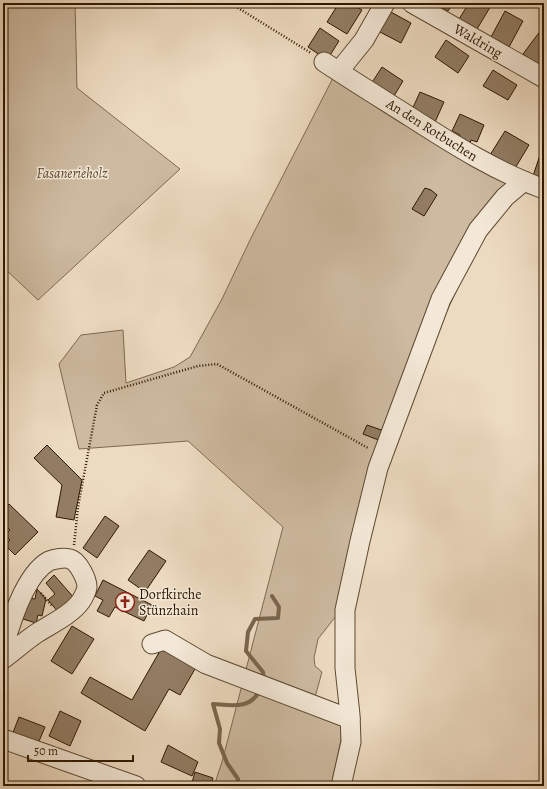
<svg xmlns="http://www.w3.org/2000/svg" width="547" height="789" font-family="Alegreya,serif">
<rect width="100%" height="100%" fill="#eddbc1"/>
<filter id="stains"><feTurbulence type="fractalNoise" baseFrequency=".005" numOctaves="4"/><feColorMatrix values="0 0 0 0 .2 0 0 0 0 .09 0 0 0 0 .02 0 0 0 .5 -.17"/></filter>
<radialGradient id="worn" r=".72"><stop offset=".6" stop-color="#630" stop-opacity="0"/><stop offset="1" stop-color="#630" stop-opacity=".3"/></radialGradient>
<g fill="#cdbaa0" stroke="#7e6950">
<polygon points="3,3 75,3 77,88 180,169 38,300 3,267"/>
<polygon points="334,76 508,181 468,229 480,240 433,341 415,344 339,612 318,639 314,658 315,666 322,672 314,701 342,722 341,740 331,786 214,786 222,762 283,527 188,441 79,449 59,364 81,335 123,330 126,383 174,367 190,357 222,299 251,238"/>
</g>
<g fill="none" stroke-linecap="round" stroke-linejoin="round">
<g stroke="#7a654c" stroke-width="4">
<polyline points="264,680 263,672 246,651 248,632 255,619 278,618 279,607 272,596"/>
<path d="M 237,786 L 238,779 L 227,763 L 219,743 L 220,729 L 213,704 C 231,705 250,710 260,690"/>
</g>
</g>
<g fill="#927d64" stroke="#2f1800">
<polygon points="339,3 350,3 362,10 347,34 327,22"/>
<polygon points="434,3 453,3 448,11"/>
<polygon points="469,3 490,3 492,4 477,29 459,19"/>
<polygon points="389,11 411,23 401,43 378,31"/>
<polygon points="505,11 523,21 509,47 491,37"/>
<polygon points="320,28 339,41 327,60 308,47"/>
<polygon points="541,30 544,32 544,63 541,67 523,54"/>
<polygon points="446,40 469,56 458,73 435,57"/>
<polygon points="382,67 403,81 391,101 369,87"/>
<polygon points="493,70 517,85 508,100 483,86"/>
<polygon points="420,92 444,102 435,122 411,112"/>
<polygon points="460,114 484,125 477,142 471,140 469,146 457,141 460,135 452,131"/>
<polygon points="505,131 529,145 514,170 490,155"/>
<polygon points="541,152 544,153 544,183 532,179"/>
<polygon points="425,188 431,190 437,195 424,216 412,209"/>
<polygon points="367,425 384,431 381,441 363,434"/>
<polygon points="47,445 82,480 74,520 56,517 62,485 34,458"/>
<polygon points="9,504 38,532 15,555 5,545 10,540 4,535 10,530 3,523 3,509"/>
<polygon points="105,516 119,526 97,558 83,548"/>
<polygon points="149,550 166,561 145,592 128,580"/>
<polygon points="54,575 75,599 59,613 48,600 55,594 46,583"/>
<polygon points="103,580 152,605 144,621 115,607 109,617 97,611 103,600 95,596"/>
<polygon points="37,589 46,599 42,616 38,615 36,623 23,619 29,598 35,599"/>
<polygon points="72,626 94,639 72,674 51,661"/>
<polygon points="165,642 199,662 180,695 169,689 145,731 81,693 90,677 132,700"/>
<polygon points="60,711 81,721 70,746 49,736"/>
<polygon points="19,717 45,727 37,746 12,735"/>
<polygon points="168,745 198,762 192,776 161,762"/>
<polygon points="195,772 213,778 211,786 191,786"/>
</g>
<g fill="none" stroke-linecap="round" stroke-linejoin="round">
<defs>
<g id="minor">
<polyline points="412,3 544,78"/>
<path d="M 324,62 C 353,81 382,99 412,118 C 454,145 497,172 544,189"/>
<polyline points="339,71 364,40 385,3"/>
<polyline points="152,644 165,640 206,664 350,719"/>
<path d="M 3,649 C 10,624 25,574 49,561 C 54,559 65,557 70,559 C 78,561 87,579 87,587 C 87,590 83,598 81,601 C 71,615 51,624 37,633 C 25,641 14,651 3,659"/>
<polyline points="3,739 136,786"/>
<polyline points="341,786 351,742 350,715 345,668 345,610 360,541 378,468 441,299 478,230 505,197 524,181"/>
</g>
</defs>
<use href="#minor" stroke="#5e4930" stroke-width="21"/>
<g stroke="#2f1800" stroke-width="2.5" stroke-dasharray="1 2" stroke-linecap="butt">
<polyline points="230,3 311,53"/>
<polyline points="74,545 78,507 97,405 104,393 198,366 217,364 368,448"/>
<polyline points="41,593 52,606"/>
</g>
<use href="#minor" stroke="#f3e8d7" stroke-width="19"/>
</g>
<defs>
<symbol id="church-ring" viewBox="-11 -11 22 22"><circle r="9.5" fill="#f3e8d7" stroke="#8f2418" stroke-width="1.5"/><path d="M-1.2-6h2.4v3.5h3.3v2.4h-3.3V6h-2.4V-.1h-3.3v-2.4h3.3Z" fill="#8f2418"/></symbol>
</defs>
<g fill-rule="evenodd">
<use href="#church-ring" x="114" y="591" width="22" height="22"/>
</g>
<g text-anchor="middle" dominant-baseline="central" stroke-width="3" stroke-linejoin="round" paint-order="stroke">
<g font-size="14" fill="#2f1800" stroke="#f3e8d7">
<text transform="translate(478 41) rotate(30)">Waldring</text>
<text transform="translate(432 130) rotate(32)">An den Rotbuchen</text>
</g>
<g font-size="14" font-style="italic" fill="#5e4930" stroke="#f3e8d7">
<text x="72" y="173">Fasanerieholz</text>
</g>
<g font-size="14" fill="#2f1800" stroke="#f3e8d7" text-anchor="start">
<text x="139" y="594">Dorfkirche<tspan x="139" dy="16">Stünzhain</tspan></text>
</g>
</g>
<rect width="547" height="789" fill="none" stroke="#eddbc1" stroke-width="16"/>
<rect x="4" y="4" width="539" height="781" fill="none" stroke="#2f1800" stroke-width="2"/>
<rect x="8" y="8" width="531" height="773" fill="none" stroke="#2f1800"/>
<path d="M28 755v6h105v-6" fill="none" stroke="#2f1800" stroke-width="2"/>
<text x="34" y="755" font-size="12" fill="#2f1800" stroke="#f3e8d7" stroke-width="3" paint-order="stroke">50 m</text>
<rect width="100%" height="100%" filter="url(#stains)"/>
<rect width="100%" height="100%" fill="url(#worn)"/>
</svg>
